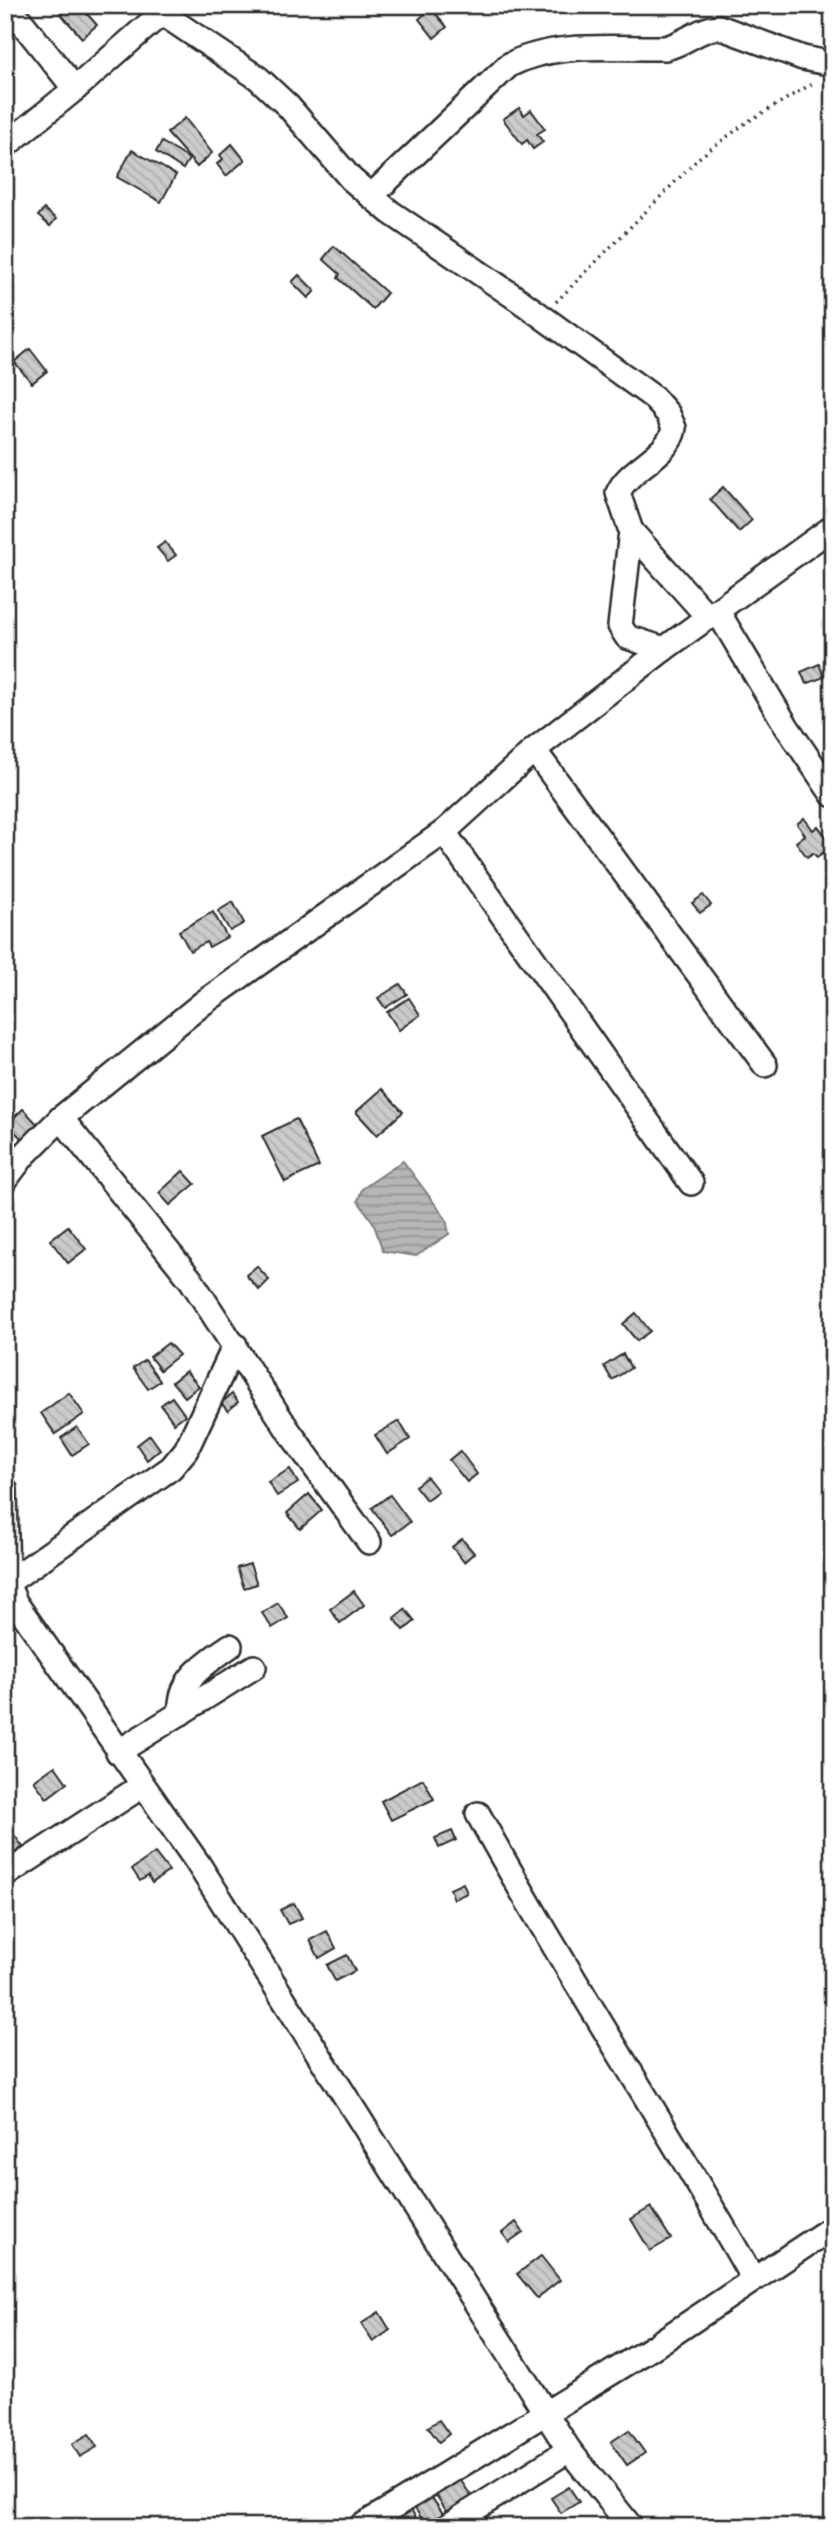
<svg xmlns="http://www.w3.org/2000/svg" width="838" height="2532" font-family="'Architects Daughter',sans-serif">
<defs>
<pattern id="water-rules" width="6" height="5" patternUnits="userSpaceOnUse" patternTransform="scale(1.75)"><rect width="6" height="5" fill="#b6b6b6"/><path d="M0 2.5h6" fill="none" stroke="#949494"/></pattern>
<pattern id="building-back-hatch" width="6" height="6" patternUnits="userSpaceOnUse" patternTransform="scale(1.75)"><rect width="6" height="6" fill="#cbcbcb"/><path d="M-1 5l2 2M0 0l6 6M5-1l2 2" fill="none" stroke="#aeaeae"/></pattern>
</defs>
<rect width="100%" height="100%" fill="#fff"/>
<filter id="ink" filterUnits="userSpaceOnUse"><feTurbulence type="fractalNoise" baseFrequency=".0143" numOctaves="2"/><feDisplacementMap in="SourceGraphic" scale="14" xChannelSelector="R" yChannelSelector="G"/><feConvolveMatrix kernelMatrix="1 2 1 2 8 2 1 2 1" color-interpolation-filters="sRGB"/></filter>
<g filter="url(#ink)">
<polygon fill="url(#water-rules)" stroke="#7e7e7e" stroke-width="2" points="403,1161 446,1219 449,1234 416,1256 383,1251 373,1222 358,1201 362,1189"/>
<g fill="url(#building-back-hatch)" stroke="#2b2b2b" stroke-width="2">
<polygon points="68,5 79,5 97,25 82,38 60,13"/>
<polygon points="431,8 447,27 434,38 419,19"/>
<polygon points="519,108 524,115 531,110 545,129 537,134 543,142 533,149 527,140 522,144 503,119"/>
<polygon points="185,118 212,153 197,167 167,133"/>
<polygon points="162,142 189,159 183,169 156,152"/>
<polygon points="232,144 245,160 226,176 217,164 223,159 220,155"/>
<polygon points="132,150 176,175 161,202 117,177"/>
<polygon points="44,209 56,219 50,226 38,216"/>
<polygon points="334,246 387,293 373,309 338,278 340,274 323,259"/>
<polygon points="299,275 315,291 308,298 292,282"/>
<polygon points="30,349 47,371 32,383 14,362"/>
<polygon points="723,487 752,520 739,532 710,499"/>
<polygon points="165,542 176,555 168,561 157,548"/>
<polygon points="819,664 824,677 806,684 801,672"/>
<polygon points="804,818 813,830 818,826 833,846 817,857 813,853 807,857 796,842 805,835 797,824"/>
<polygon points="703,895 711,905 700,913 692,903"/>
<polygon points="233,902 244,923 230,931 218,911"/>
<polygon points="213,912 227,937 209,947 206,942 190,951 179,931"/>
<polygon points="400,984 407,994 385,1008 378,998"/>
<polygon points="409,998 420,1015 399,1030 387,1012"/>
<polygon points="382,1089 403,1112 377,1135 356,1112"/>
<polygon points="23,1109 41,1128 25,1142 7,1124"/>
<polygon points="296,1119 319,1166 285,1182 262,1136"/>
<polygon points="183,1171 195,1184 170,1205 159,1193"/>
<polygon points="68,1226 86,1249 68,1263 50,1240"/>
<polygon points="257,1266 269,1280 259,1290 246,1275"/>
<polygon points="636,1313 650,1331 637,1341 623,1324"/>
<polygon points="168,1343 179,1355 160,1370 150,1357"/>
<polygon points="623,1354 631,1368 612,1380 604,1366"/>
<polygon points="145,1360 160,1381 148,1389 133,1368"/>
<polygon points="186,1371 199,1386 185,1397 172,1382"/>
<polygon points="69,1393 84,1414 55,1434 41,1413"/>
<polygon points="232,1394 238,1402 228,1411 221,1403"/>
<polygon points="172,1397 185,1415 174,1423 161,1405"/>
<polygon points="399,1421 410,1439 387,1454 375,1435"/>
<polygon points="77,1427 89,1444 72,1455 61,1438"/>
<polygon points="150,1435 160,1449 147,1460 137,1445"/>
<polygon points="460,1451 477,1474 467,1482 449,1460"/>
<polygon points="290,1469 298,1483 277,1496 268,1482"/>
<polygon points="427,1477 438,1491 426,1500 415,1486"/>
<polygon points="309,1494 322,1510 300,1529 287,1513"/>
<polygon points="390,1495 410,1522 392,1535 372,1508"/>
<polygon points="462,1539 474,1553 464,1562 452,1547"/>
<polygon points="250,1564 257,1584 244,1588 237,1568"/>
<polygon points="354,1591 364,1605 340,1623 330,1609"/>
<polygon points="278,1603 288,1618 272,1628 262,1613"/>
<polygon points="405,1609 415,1621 404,1630 394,1618"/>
<polygon points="55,1766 67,1783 47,1798 34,1781"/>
<polygon points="423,1779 434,1799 391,1820 381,1801"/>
<polygon points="9,1828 23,1847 5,1860 5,1831"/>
<polygon points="452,1831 456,1840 439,1848 435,1838"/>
<polygon points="155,1853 169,1871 152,1883 148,1876 140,1881 132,1869"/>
<polygon points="463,1883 467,1893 454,1899 450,1889"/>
<polygon points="294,1903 302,1918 288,1924 280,1910"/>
<polygon points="327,1931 336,1948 319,1958 310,1940"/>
<polygon points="347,1955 355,1971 335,1981 327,1965"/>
<polygon points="651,2207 671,2239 650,2251 631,2219"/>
<polygon points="516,2222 523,2232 509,2242 502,2233"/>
<polygon points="541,2256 560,2280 537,2298 517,2274"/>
<polygon points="379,2312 390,2330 373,2342 361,2324"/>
<polygon points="439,2420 449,2434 439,2442 428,2427"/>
<polygon points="629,2430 645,2453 627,2465 611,2442"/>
<polygon points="89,2434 97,2447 80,2457 72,2444"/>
<polygon points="457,2475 472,2497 448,2513 436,2495 440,2492 438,2488"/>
<polygon points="569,2487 579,2502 561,2513 551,2498"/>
<polygon points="430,2495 444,2515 427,2526 414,2507"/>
<polygon points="410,2508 418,2521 406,2527 398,2515"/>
</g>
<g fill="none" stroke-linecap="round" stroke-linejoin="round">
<defs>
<g id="street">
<path d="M 8,5 L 75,89 L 156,18 L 166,16 L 258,78 L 288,106 L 351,179 L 390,212 L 519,300 L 653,397 L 668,414 L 674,428 C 670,456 629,467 618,493 L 631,531 L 620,626 L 627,637 L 664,649"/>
<polyline points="5,146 75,89"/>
<path d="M 371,196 L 509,65 C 555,41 615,49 665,48 C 685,44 699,28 719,27 L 803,58 L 833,64"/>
<polyline points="631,531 709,618"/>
<polyline points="718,612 787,727 833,795"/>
<polyline points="534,750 765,1065"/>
<polyline points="444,832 691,1183"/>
<polyline points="61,1118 191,1280 288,1430 369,1542"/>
<polyline points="5,1180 24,1155 61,1118 203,1003 444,832 534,750 664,649 833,527"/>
<polyline points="5,1489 7,1583 15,1602 197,1862 569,2450 631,2527"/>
<polyline points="7,1583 171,1468 186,1450 235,1345"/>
<path d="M 181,1713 C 178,1679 205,1664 230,1646"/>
<polyline points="118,1752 254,1667"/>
<path d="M 478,1814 C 565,1972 665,2122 753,2279"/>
<polyline points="5,1875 142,1786"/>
<polyline points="360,2527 650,2349 833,2227"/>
<polyline points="446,2527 569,2450"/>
</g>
</defs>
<use href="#street" stroke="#2b2b2b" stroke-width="28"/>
<g stroke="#2b2b2b" stroke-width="3.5" stroke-dasharray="2 5" stroke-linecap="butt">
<polyline points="686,5 694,14"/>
<polyline points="556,302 700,157 747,122 815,82"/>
</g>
<use href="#street" stroke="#fff" stroke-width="23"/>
</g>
</g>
<rect width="838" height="2532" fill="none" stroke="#fff" stroke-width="28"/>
<rect x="14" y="14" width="810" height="2504" fill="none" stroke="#2b2b2b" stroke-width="2.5" filter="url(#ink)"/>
</svg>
